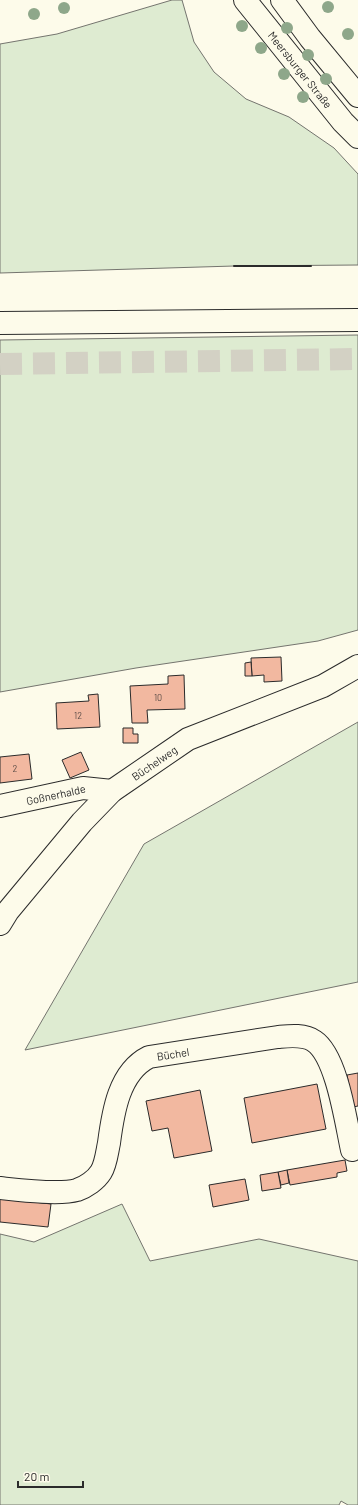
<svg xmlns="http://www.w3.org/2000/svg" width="358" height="1505" font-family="Barlow,sans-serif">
<rect width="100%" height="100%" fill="#fdfbea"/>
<g fill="#deebd1" stroke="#74746e">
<polygon points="172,0 182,0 194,42 214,72 246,99 289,117 334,148 358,174 358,265 234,266 0,273 0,44 57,34"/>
<polygon points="358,335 358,630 318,641 136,668 0,692 0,340"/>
<polygon points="358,722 358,982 25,1050 144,844"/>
<polygon points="122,1204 150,1261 259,1239 358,1261 358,1505 348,1505 341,1501 339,1505 0,1505 0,1234 34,1242"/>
</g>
<g fill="#f2b8a0" stroke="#2b2b2b">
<polygon points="281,657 282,681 264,682 264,675 252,676 251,658"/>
<polygon points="251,662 252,676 245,676 245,663"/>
<polygon points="184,675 185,709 147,710 148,723 132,723 130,686 168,684 168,676"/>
<polygon points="98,694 100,727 57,729 56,703 89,701 88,695"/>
<polygon points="123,728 133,728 133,734 138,734 138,743 123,743"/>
<polygon points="81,752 89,770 70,778 62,760"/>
<polygon points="29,754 32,779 0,783 0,757"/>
<polygon points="358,1073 358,1106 353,1107 347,1075"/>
<polygon points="317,1084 326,1129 252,1143 244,1098"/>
<polygon points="200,1090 212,1151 174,1158 168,1128 152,1131 146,1101"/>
<polygon points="345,1160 347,1171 337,1173 337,1177 290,1185 287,1170"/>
<polygon points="287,1170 289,1183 281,1185 278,1172"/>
<polygon points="278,1172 281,1188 262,1191 260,1175"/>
<polygon points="245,1179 249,1200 213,1207 209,1185"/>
<polygon points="0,1198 51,1204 48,1227 0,1222"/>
</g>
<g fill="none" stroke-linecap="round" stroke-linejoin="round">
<polyline stroke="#d3d1c4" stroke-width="22" stroke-dasharray="22 11" stroke-linecap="butt" points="0,364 358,359"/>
<defs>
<g id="minor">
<path id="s1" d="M 245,0 L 343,122 L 358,137"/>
<polyline points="282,0 310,38 358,96"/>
<path id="s2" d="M 0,806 L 83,788 L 112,791"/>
<path id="s3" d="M 0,924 L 8,911 L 82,822 L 112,791 L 188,739 L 323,686 L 358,666"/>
<path id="s4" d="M 0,1188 C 19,1190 59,1195 77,1190 C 86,1187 96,1180 101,1172 C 106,1164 107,1152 109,1143 C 113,1112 119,1072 149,1057 L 278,1037 C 289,1036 304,1034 314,1041 C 337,1056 346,1123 352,1150"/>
</g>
<polyline id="highway" points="0,323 358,320"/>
</defs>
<use href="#minor" stroke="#2b2b2b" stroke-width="24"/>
<use href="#highway" stroke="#2b2b2b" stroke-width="24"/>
<use href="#minor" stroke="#fdfbea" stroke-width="22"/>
<use href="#highway" stroke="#fdfbea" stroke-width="22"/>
<polyline stroke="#2b2b2b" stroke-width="2" points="234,266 311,266"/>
</g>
<g fill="#8ea78a">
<circle cx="328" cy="7" r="6"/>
<circle cx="64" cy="8" r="6"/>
<circle cx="34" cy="14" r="6"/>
<circle cx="242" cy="26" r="6"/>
<circle cx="287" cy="28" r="6"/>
<circle cx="348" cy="34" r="6"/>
<circle cx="261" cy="48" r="6"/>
<circle cx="308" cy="55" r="6"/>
<circle cx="284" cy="74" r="6"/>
<circle cx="326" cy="79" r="6"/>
<circle cx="303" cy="97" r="6"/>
</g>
<g text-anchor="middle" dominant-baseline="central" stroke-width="3" stroke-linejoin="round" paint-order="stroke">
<g font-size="9" fill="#5d4e48">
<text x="158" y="697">10</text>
<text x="78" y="715">12</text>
<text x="15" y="768">2</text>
</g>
<g font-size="11" fill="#2b2b2b" stroke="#fdfbea">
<text stroke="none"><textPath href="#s1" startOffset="89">Meersburger Straße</textPath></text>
<text stroke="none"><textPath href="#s3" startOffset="225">Büchelweg</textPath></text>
<text stroke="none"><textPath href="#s2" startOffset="57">Goßnerhalde</textPath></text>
<text stroke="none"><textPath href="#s4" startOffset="261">Büchel</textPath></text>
</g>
</g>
<path d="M18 1481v6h65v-6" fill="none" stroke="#2b2b2b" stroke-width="2"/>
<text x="24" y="1481" font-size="12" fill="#2b2b2b" stroke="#fdfbea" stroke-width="3" paint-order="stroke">20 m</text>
</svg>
